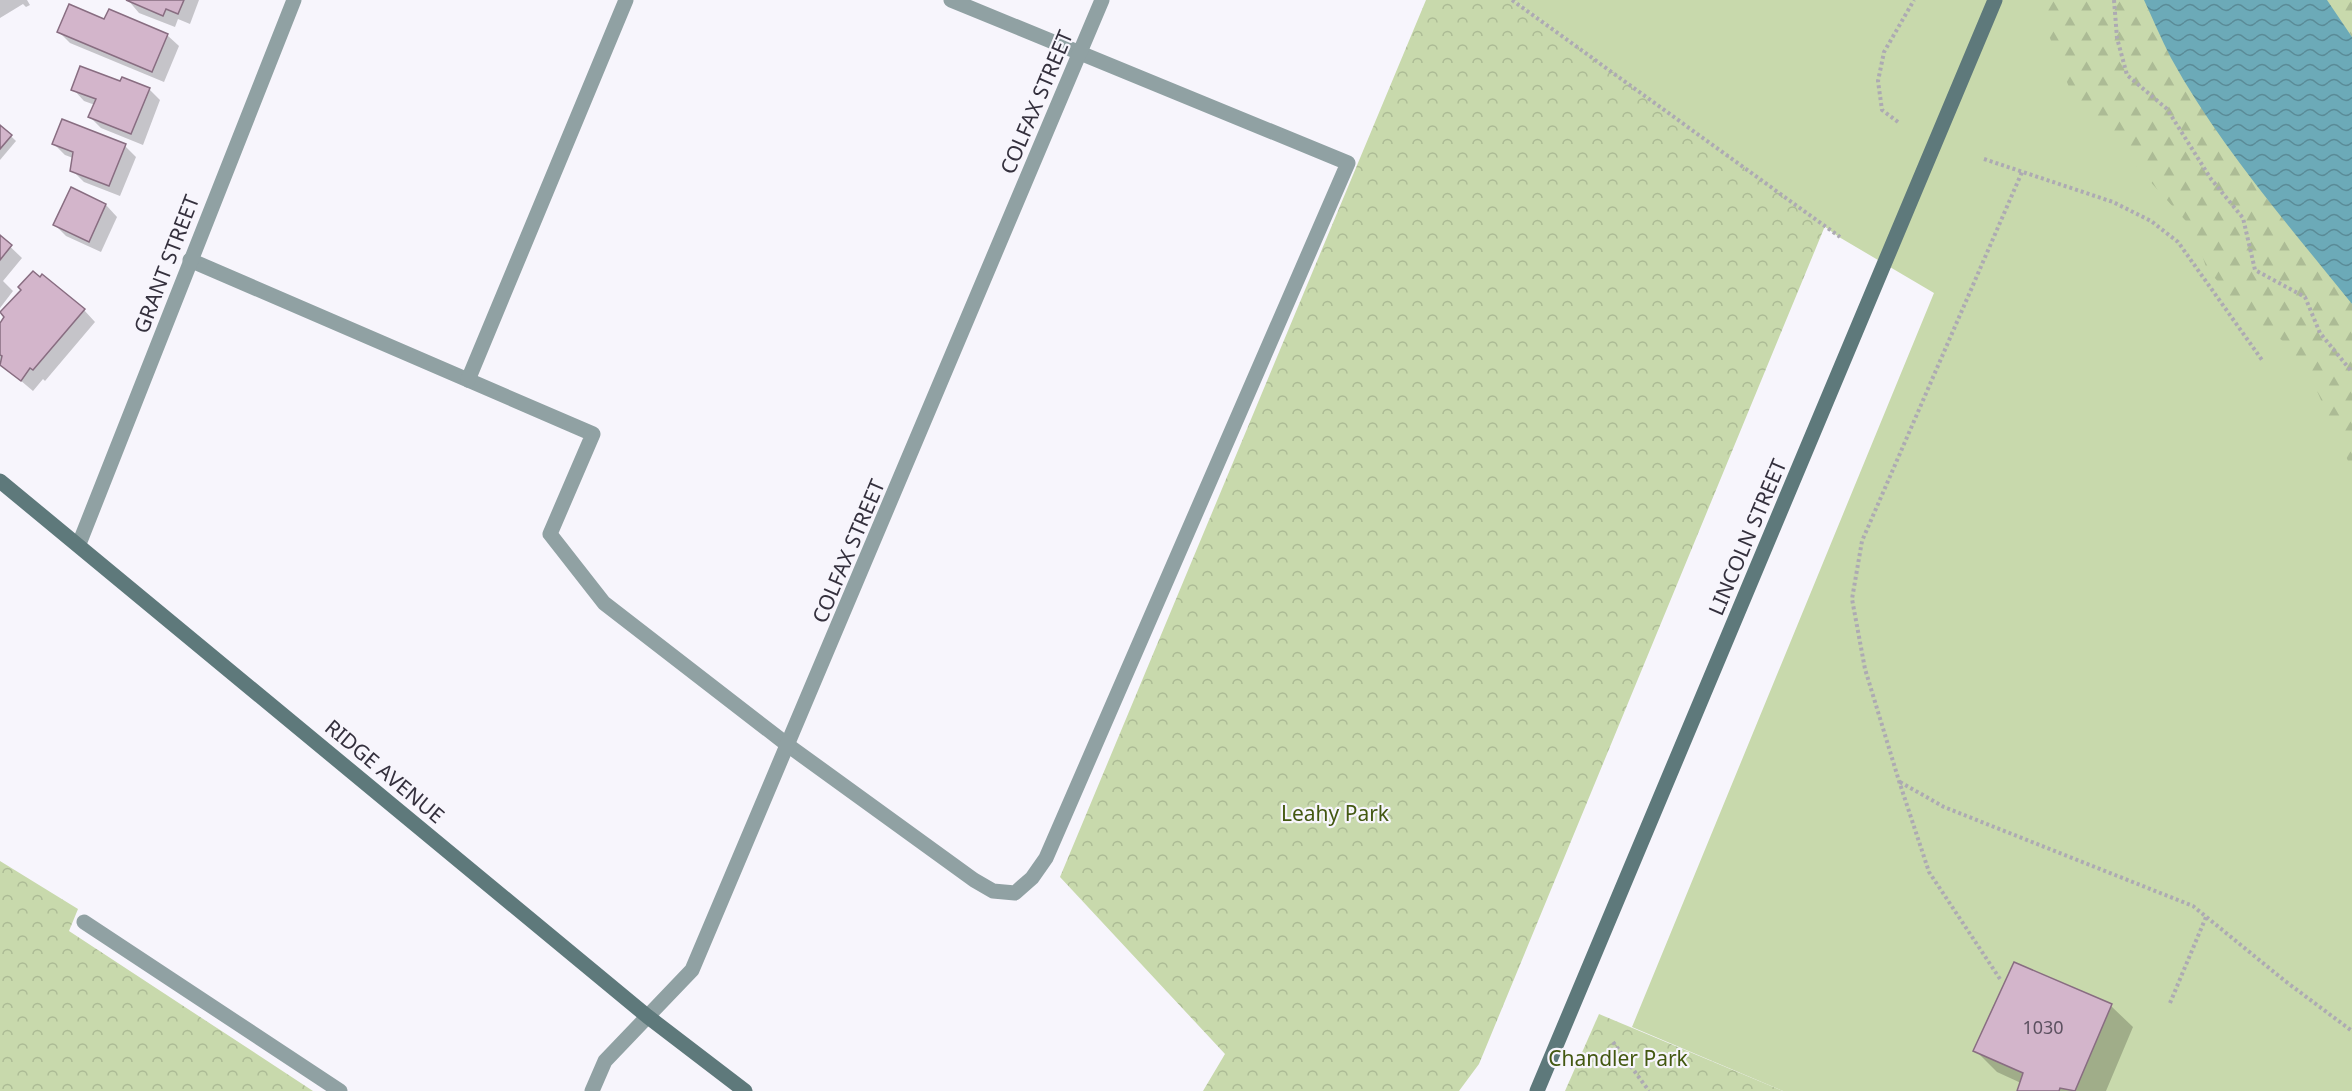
<svg xmlns="http://www.w3.org/2000/svg" width="2352" height="1091" font-family="'Noto Sans',sans-serif">
<defs>
<pattern id="forest-firs" width="22" height="20" patternUnits="userSpaceOnUse" patternTransform="scale(1.5)"><rect width="22" height="20" fill="#c8d9ac"/><path d="M5 1l3.5 6h-7zM16 11l3.5 6h-7z" fill="#acbb95"/></pattern>
<pattern id="park-crowns" width="20" height="18" patternUnits="userSpaceOnUse" patternTransform="scale(1.5)"><rect width="20" height="18" fill="#c8d9ac"/><path d="M2 6a3 3 0 1 1 6 0M12 15a3 3 0 1 1 6 0" fill="none" stroke="#acbb95"/></pattern>
<pattern id="water-waves" width="16" height="10" patternUnits="userSpaceOnUse" patternTransform="scale(1.5)"><rect width="16" height="10" fill="#6caab8"/><path d="M0 5q4-4 8 0t8 0" fill="none" stroke="#5a8b97"/></pattern>
</defs>
<rect width="100%" height="100%" fill="#f7f5fc"/>
<polygon fill="#c8d9ac" points="1514,0 2352,0 2352,1091 1783,1091 1632,1027 1934,293 1839,237"/>
<g fill="url(#forest-firs)">
<polygon points="2045,0 2144,0 2172,58 2206,112 2263,194 2352,304 2352,470 2313,382 2289,346 2236,304 2206,267 2194,230 2072,95 2048,33"/>
<polygon points="2327,0 2352,0 2352,37"/>
</g>
<g fill="url(#park-crowns)">
<polygon points="1426,0 1514,0 1825,226 1479,1064 1459,1091 1203,1091 1225,1054 1060,877"/>
<polygon points="0,861 78,909 69,931 313,1091 0,1091"/>
<polygon points="1599,1014 1783,1091 1565,1091"/>
</g>
<path fill="url(#water-waves)" d="M 2144,0 L 2327,0 L 2352,37 L 2352,304 C 2290,227 2218,144 2171,58 C 2161,39 2153,19 2144,0 Z"/>
<g fill="#0003">
<polygon points="0,0 27,0 30,5 26,7 23,4 0,18"/>
<polygon points="128,0 199,0 190,24 178,19 175,27 139,13"/>
<polygon points="105,21 167,35 179,46 164,82 70,43 59,32"/>
<polygon points="121,83 149,89 160,100 143,145 101,128 90,117 95,105 84,101 73,89"/>
<polygon points="0,126 16,141 0,160"/>
<polygon points="54,144 125,146 136,157 120,196 84,182 72,170 73,158 65,155"/>
<polygon points="71,189 106,205 117,217 101,252 66,236 55,225"/>
<polygon points="0,237 22,258 3,281 13,291 0,308"/>
<polygon points="84,310 95,322 45,381 43,379 33,391 0,363 0,325"/>
<polygon points="2111,1006 2133,1027 2106,1091 2019,1091 2021,1083 1997,1072 1975,1050"/>
</g>
<g fill="#d3b5cb" stroke="#886d81" stroke-width="1.5">
<polygon points="126,0 184,0 178,14 166,9 163,16"/>
<polygon points="69,4 104,19 109,9 168,34 152,72 57,32"/>
<polygon points="80,66 120,81 122,77 150,88 131,134 88,117 96,99 71,90"/>
<polygon points="62,119 126,144 109,186 70,171 73,152 52,144"/>
<polygon points="0,125 12,135 0,149"/>
<polygon points="71,187 106,204 89,242 53,225"/>
<polygon points="0,235 12,245 0,260"/>
<polygon points="33,271 40,277 42,274 85,309 33,370 30,368 21,381 0,365 2,356 0,355 0,323 4,317 0,312 21,290 18,287"/>
<polygon points="2014,962 2112,1004 2075,1091 2060,1088 2059,1091 2017,1091 2023,1073 1973,1051"/>
</g>
<g fill="none" stroke-linecap="round" stroke-linejoin="round">
<g stroke="#adaab3" stroke-width="4" stroke-dasharray="3 3" stroke-linecap="butt">
<polyline points="1512,0 1840,237"/>
<polyline points="2114,0 2117,38 2127,75 2167,109 2211,179 2243,218 2255,270 2305,297 2320,333 2352,372"/>
<polyline points="1898,122 1882,110 1878,81 1884,52 1914,0"/>
<polyline points="1984,159 2113,202 2151,221 2178,242 2262,360"/>
<polyline points="1900,782 1944,807 2193,906 2285,981 2352,1031"/>
<polyline points="2000,979 1929,872 1899,781 1865,669 1852,599 1862,541 2022,172"/>
<polyline points="2170,1003 2206,917"/>
<polyline points="1613,1042 1649,1091"/>
</g>
<g stroke="#90a1a3" stroke-width="15">
<polyline points="190,260 593,434 550,534 604,603 789,746 974,880 993,891 1015,893 1032,878 1046,858 1348,163 951,0"/>
<polyline points="468,380 626,0"/>
<polyline points="84,922 340,1091"/>
</g>
<g stroke="#90a1a3" stroke-width="15">
<polyline points="79,544 294,0"/>
<polyline points="592,1091 605,1061 692,970 1102,0"/>
</g>
<g stroke="#5e797b" stroke-width="15">
<polyline points="0,481 647,1016 745,1091"/>
<polyline points="1537,1091 1995,0"/>
</g>
</g>
<g text-anchor="middle" dominant-baseline="central" stroke-width="4.5" stroke-linejoin="round" paint-order="stroke">
<g font-size="18" fill="#5c5160">
<text x="2043" y="1027">1030</text>
</g>
<g font-size="21" fill="#34303d" stroke="#f7f5fc">
<text transform="translate(1036 102) rotate(-67)">COLFAX STREET</text>
<text transform="translate(166 264) rotate(-69)">GRANT STREET</text>
<text transform="translate(1747 537) rotate(-67)">LINCOLN STREET</text>
<text transform="translate(848 551) rotate(-67)">COLFAX STREET</text>
<text transform="translate(385 771) rotate(40)">RIDGE AVENUE</text>
</g>
<g font-size="21" fill="#435811" stroke="#f7f5fc">
<text x="1335" y="813">Leahy Park</text>
<text x="1618" y="1058">Chandler Park</text>
</g>
</g>
</svg>
